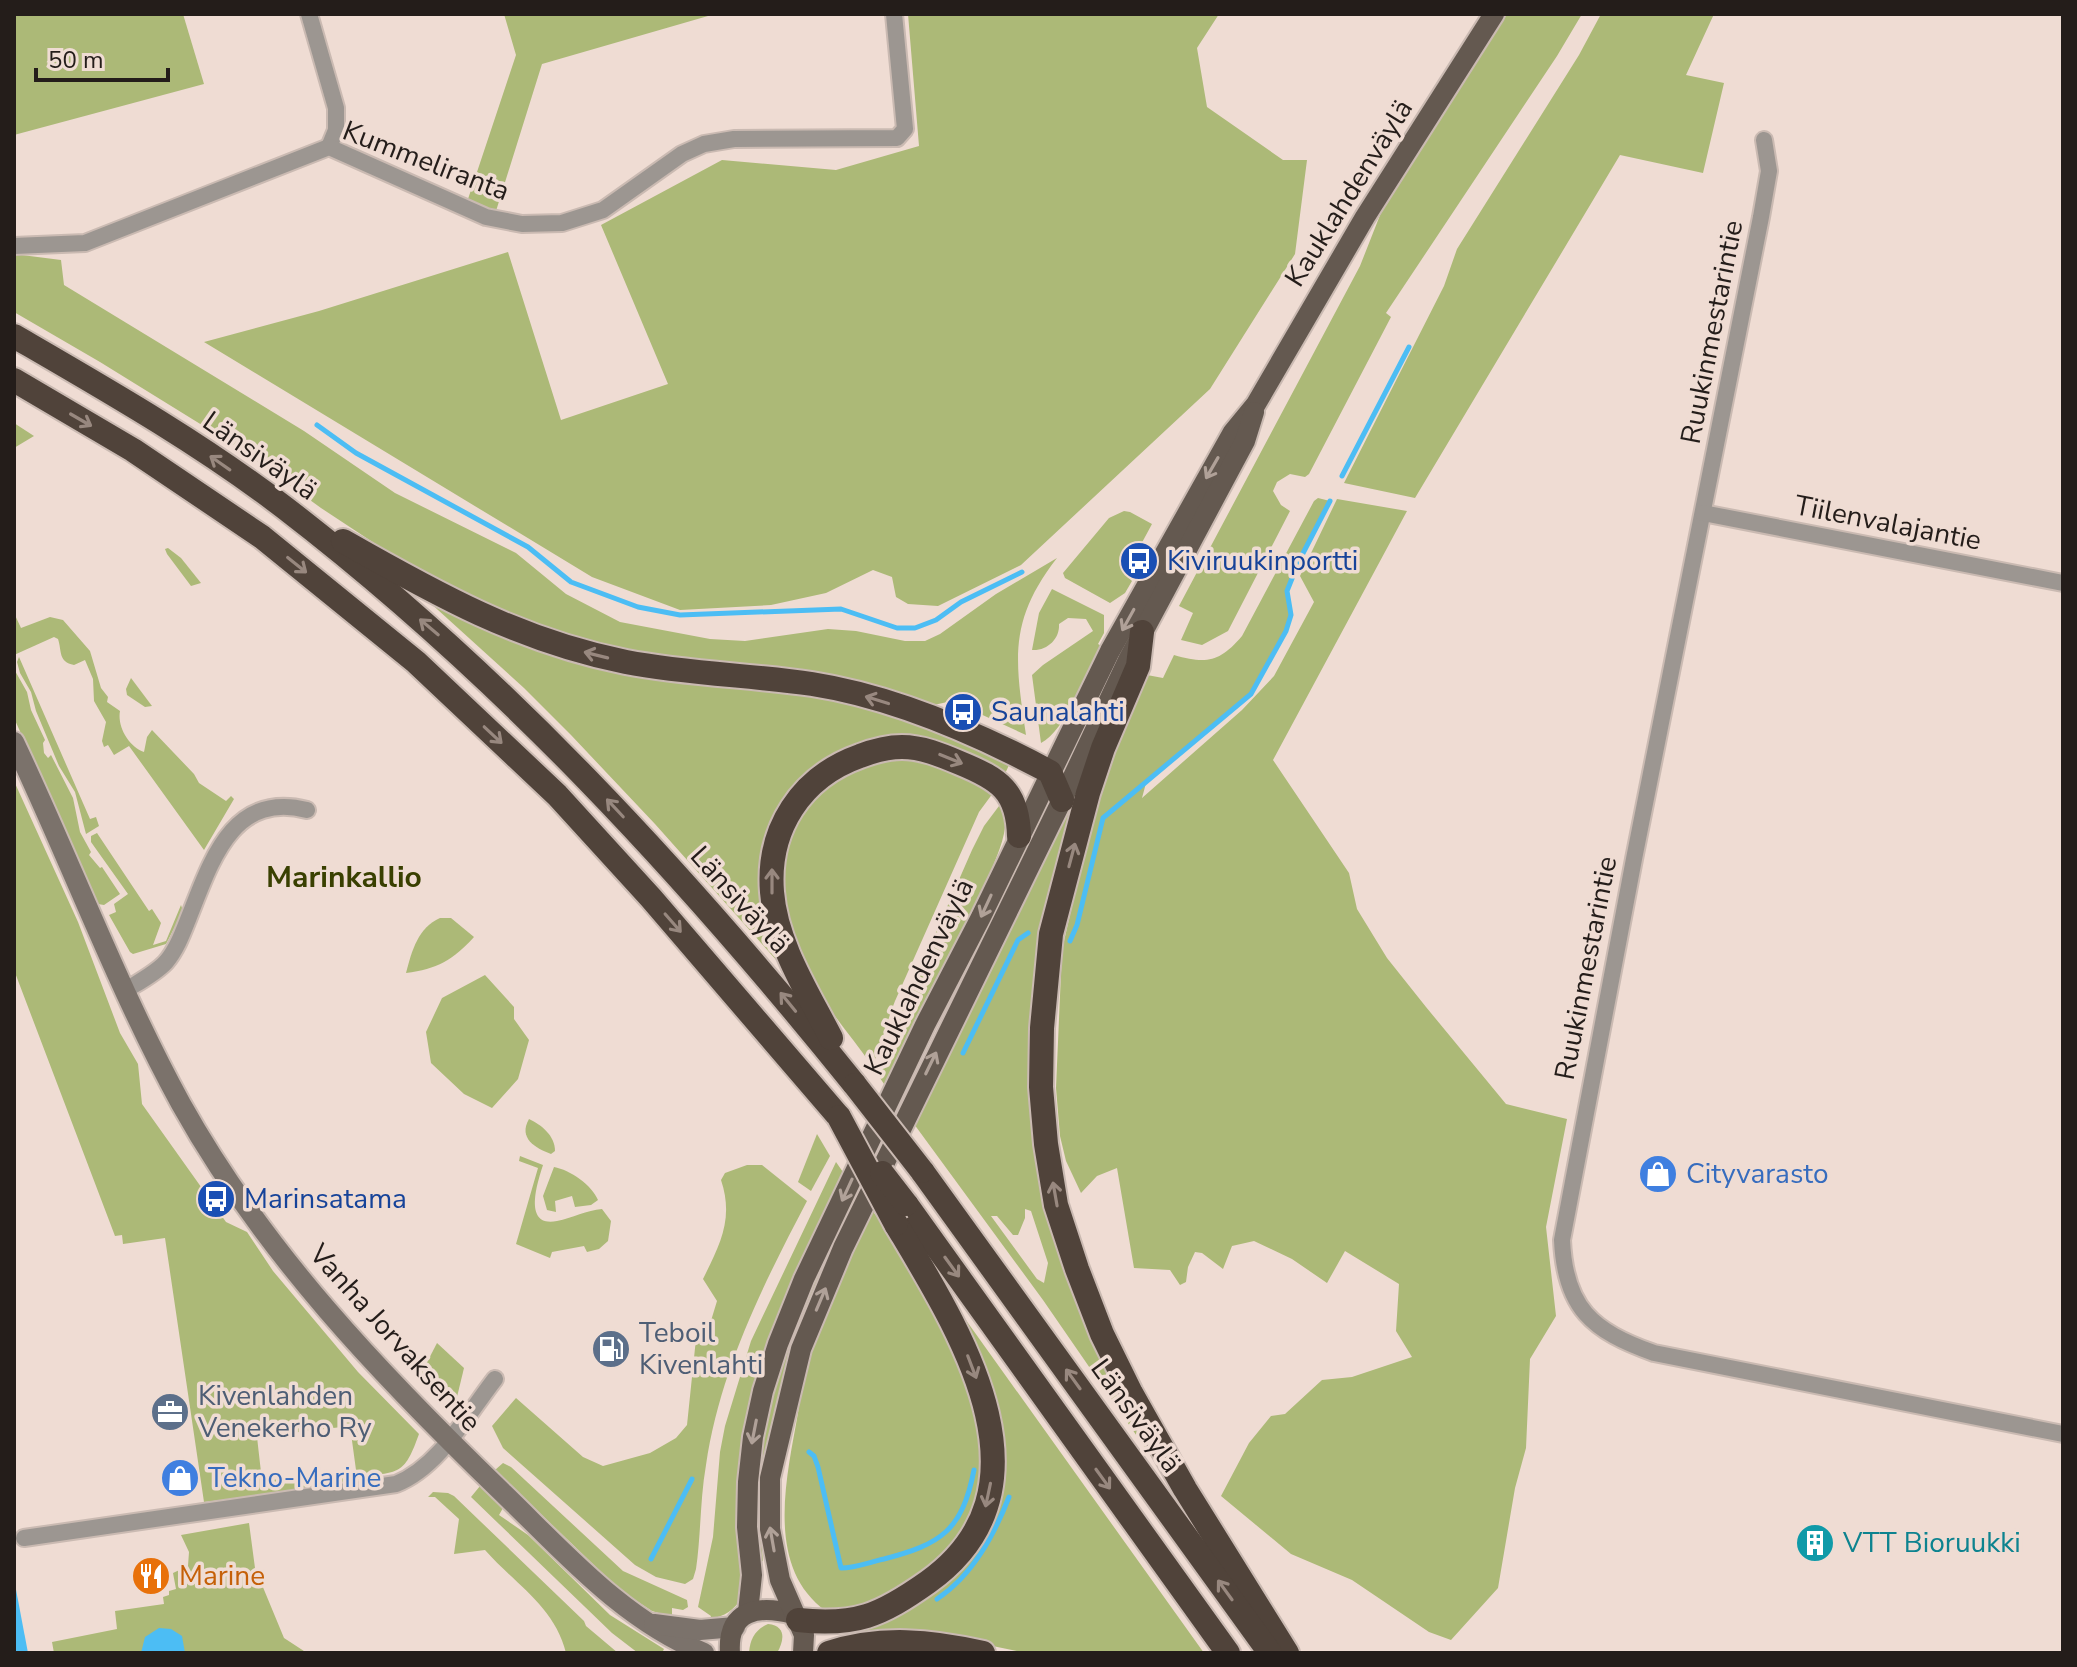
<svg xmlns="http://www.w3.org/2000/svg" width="2077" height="1667" font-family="'Nunito Sans',sans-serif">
<rect width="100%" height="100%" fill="#efdcd3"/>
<g fill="#acb977" fill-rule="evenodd">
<polygon points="14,14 183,14 204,84 14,135"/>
<polygon points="504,14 708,14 708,16 542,64 496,211 467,202 516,55"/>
<polygon points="908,14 1219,14 1197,48 1207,107 1283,160 1307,160 1295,254 1210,389 1021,565 938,606 908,604 896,597 892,577 873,570 826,593 771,605 680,610 592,577 204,342 319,311 508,252 561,420 668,384 601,225 722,160 836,170 919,146"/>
<polygon points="1507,14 1582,14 1557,56 1386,313 1391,317 1309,474 1305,477 1290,474 1277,482 1273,491 1281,505 1290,511 1228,631 1202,645 1181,640 1193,613 1179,606 1360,266 1386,200"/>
<polygon points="1601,14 1714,14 1686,75 1724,83 1703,173 1620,155 1415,498 1344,483 1444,286 1457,249 1579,55"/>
<path d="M 14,254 L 61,260 L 64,285 L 304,431 L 395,493 L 516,553 L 566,594 L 620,622 L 710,639 L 745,641 L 828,629 L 856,631 L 905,641 L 925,641 L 940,634 L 996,594 L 1057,558 C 1008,621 1015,660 1026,735 L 952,701 L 929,706 L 637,654 L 541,632 L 418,572 L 321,508 L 231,443 L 100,362 L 14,312 Z"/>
<polygon points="14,423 34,436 14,448"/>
<path d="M 1318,498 L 1330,501 L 1299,561 L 1287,591 L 1291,615 L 1286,631 L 1251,694 L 1146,783 L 1142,798 L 1242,710 L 1274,676 L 1314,602 L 1300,576 L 1337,499 L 1407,511 L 1273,760 L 1349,873 L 1357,909 L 1387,958 L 1426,1007 L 1506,1104 L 1567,1119 L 1546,1227 L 1556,1316 L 1530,1359 L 1526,1448 L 1515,1488 L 1498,1588 L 1451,1640 L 1429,1632 L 1352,1580 L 1291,1554 L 1221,1496 L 1249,1443 L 1271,1416 L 1285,1414 L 1322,1380 L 1352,1377 L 1412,1357 L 1396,1331 L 1399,1284 L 1345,1251 L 1327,1283 L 1292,1259 L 1254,1241 L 1232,1246 L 1223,1269 L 1202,1253 L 1195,1252 L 1188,1267 L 1186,1282 L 1180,1285 L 1170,1270 L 1134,1268 L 1117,1168 L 1097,1176 L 1081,1193 L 1066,1161 L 1060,1136 L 1056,1088 L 1062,950 L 1092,818 L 1119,738 L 1147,675 L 1163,678 L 1174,655 C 1206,664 1219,663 1242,636 L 1314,501 Z"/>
<polygon points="1124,511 1130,512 1152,524 1125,574 1132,581 1125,593 1110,603 1065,578 1063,573 1109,518"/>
<polygon points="168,548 181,558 201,583 191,586 167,554 165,549"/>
<path d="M 1052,589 L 1104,615 L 1104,633 L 1098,644 L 1103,647 C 1089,671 1065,731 1041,743 L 1032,675 L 1043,665 L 1093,631 L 1086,619 L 1068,618 L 1059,624 C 1060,639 1047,651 1032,650 L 1039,613 Z"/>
<path d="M 427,600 L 471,620 L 804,694 C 882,706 939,733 1009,765 L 1004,776 L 899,739 L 776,822 L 782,961 L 778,962 L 655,824 L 571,735 L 524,688 Z"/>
<path d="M 14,613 L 21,628 L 50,617 L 63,620 L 90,651 L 101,688 L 108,697 L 107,702 L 120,711 C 117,727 129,747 144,752 L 147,737 L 152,730 L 194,774 L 199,783 L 226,801 L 231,796 L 234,799 L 204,850 L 129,746 L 114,755 L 108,745 L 104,747 L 102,741 L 106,722 L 94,701 L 93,679 L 85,660 L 74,665 C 58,662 62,651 58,639 L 54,637 L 14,655 Z"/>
<polygon points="19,657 90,819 96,817 99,826 86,834 75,792 59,766 36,711 31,692 20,673 17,662"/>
<polygon points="14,669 27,692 31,710 45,740 43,743 44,753 48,758 51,755 73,798 80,832 91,852 89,855 100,868 102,867 120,894 104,905 98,904 14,718"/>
<polygon points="131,678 152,706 145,707 127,695 126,689"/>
<path d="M 906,758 L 956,771 L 993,793 L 979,812 L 895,1001 C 886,1023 882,1045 872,1066 C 849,1032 820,1002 804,965 C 769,885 774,793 870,764 C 881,760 894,760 906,758 Z"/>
<path d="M 14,781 L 78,922 L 120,1033 L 138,1064 L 142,1104 L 226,1222 L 247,1232 L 273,1271 L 358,1372 L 419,1434 C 405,1473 401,1473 360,1476 L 356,1470 L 350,1426 L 257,1437 L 262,1481 L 347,1472 L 350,1485 L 204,1502 L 165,1238 L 123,1244 L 122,1235 L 115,1236 L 14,970 Z"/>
<path d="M 1080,789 L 1034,1133 L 1154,1456 L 1152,1458 L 1043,1300 L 914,1124 L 1075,790 ZM 1025,1209 L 1031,1211 L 1048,1263 L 1044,1283 L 1037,1279 L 991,1216 L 997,1216 L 1013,1235 L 1018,1235 L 1025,1218 Z"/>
<path d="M 1002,802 C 1012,826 998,853 989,876 L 886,1087 L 878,1075 L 884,1067 L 898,1019 L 972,850 L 984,826 Z"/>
<polygon points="97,833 149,911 152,909 161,923 153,945 166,941 181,905 183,911 166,944 133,954 130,952 109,915 116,912 114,904 128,894 91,842 91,836"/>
<path d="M 440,918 L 451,918 L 474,937 C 453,960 437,969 406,973 C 412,950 418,928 440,918 Z"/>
<polygon points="485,975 514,1007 514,1019 529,1040 518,1079 492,1108 464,1094 431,1063 426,1032 442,998"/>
<path d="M 529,1119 C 542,1125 555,1136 555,1151 L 551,1154 C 535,1148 518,1138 529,1119 Z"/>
<polygon points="817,1134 830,1156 811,1191 798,1182"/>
<path d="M 520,1156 L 543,1165 C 538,1181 522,1228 557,1221 C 572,1218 587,1210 602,1209 L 611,1221 L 608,1241 L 599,1249 L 587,1252 L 584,1246 L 552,1252 L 550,1258 L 516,1244 L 538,1168 L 519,1161 Z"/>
<path d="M 836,1162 L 845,1175 L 779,1318 L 742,1598 C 733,1611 725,1616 710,1619 L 711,1616 L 698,1607 L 713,1537 L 720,1452 L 725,1426 L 751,1341 Z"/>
<path d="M 747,1165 L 762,1165 L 807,1201 C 763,1285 720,1370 706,1465 C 700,1499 701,1535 696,1569 L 693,1579 L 685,1584 L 656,1577 L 635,1565 L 503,1448 L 492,1426 L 516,1398 L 583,1457 L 603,1466 L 650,1453 L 676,1438 L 687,1425 L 697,1329 L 710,1324 L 717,1301 L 703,1279 C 720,1244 734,1219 721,1180 L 725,1173 Z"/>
<path d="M 554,1167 C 570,1170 592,1185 598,1200 L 591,1205 L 575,1207 L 572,1196 L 555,1201 L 556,1212 L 547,1210 L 543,1196 Z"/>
<path d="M 870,1207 L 920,1279 L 952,1339 L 983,1436 L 980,1493 L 970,1520 L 951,1548 L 910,1583 L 855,1611 L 826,1611 C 764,1567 787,1476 798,1413 C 801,1397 800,1379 804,1364 C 821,1313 849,1257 870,1207 Z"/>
<path d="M 826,1249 L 834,1253 L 760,1526 L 763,1561 L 757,1562 C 756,1534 753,1504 756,1476 C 764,1396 796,1322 826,1249 Z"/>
<path d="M 958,1309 L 1204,1653 L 1027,1653 L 978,1643 L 853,1637 L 853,1631 C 869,1624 888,1619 903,1610 C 982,1566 1018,1501 997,1412 C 988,1377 970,1342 958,1309 Z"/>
<polygon points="437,1343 464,1368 456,1401 421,1374"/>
<polygon points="503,1463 511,1467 623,1571 687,1600 688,1607 683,1610 672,1608 672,1617 652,1611 620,1590 495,1470"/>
<polygon points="480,1486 503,1508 499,1515 528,1535 610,1615 664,1649 662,1653 638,1653 612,1633 471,1497"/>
<path d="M 433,1492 L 448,1493 L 454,1496 L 584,1621 L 586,1626 L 618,1653 L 566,1653 C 555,1607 515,1584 485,1550 L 454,1554 L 459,1519 L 435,1497 L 428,1497 Z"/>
<polygon points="249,1523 255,1568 284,1638 307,1653 54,1653 52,1642 117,1629 115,1611 164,1604 163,1597 169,1595 169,1591 176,1589 173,1573 188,1566 189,1552 181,1535"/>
<path d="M 768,1624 C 787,1626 784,1641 777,1653 L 749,1653 C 750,1639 755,1630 768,1624 Z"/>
</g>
<g fill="#4cbdf4">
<polygon points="14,1579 28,1653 14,1653"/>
<polygon points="159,1628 171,1629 182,1636 185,1653 141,1653 145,1637"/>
</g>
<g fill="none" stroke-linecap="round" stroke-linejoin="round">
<g stroke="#4cbdf4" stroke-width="5">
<polyline points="317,425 356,453 528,547 571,582 638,607 680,615 841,609 897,628 915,628 936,620 961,602 1022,572"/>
<polyline points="1342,476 1409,347"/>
<polyline points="1070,941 1077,925 1103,818 1251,694 1286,631 1291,615 1287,591 1299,561 1330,501"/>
<polyline points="963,1053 1018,940 1028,933"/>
<path d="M 809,1452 L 814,1456 L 818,1467 L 841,1568 C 855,1568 870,1562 884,1559 C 941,1544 962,1531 974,1470"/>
<polyline points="651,1559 692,1479"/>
<path d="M 937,1599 C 973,1575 994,1535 1009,1497"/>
</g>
<defs>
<g id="minor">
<polyline points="309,14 336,108 336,130 329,147"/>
<path d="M 1764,140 L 1769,171 L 1761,217 L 1634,859 L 1562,1240 C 1565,1308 1592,1331 1654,1353 L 2063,1434"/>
<polyline points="14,246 85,243 329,147 486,217 522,224 562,223 603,210 682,154 704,144 734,139 897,138 905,129 894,14"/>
<polyline points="1703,513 2063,583"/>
<path d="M 126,990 C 139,982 156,973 166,962 C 177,949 183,932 189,917 C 211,862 232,791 307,810"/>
<path d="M 24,1538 L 396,1484 C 439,1467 467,1415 495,1379"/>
</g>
<g id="secondary">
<path d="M 14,742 C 71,862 117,987 181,1104 C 264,1253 381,1375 503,1493 C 565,1553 623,1620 704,1653"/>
<polyline points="654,1624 700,1630 735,1627"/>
</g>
<g id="primary">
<polyline points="748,1612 752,1575 747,1527 748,1482 753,1437 763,1391 778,1344 804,1279 925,1025 981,917 1110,651 1233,432 1256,404 1365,217 1494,14"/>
<path d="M 730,1653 C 727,1609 759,1605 793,1614"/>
<polyline points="803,1653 804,1635 780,1580 770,1529 770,1478 801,1349 843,1248 1062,800 1128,660 1245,441 1254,412"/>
</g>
<g id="motorway">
<path d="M 14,336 C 107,390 200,443 285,508 C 501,674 685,874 855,1085"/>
<polyline points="14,380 133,450 262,537 416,662 557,795 651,898 839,1117"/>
<path d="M 343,541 C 436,594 520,641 626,662 C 688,674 751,675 812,684 C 895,697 977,733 1050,772 L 1062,800"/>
<polyline points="1142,632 1138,666 1103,748 1088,793 1051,934 1042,1028 1041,1087 1046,1144 1056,1205 1077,1269 1102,1334 1131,1393 1185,1489 1287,1653"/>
<path d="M 831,1038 C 808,993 776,944 772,892 C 767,829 801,777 860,756 C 873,751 887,747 902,747 C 922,747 941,755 960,763 C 999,779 1018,791 1019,836"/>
<polyline points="922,1171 1270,1653"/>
<polyline points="906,1204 1228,1653"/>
<path d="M 798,1620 C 856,1626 880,1616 928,1582 C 1061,1487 958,1328 896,1224"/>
<path d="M 829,1653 C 880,1636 932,1641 983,1653"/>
</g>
</defs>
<use href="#minor" stroke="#cabab2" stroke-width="20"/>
<use href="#secondary" stroke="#cabab2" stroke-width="24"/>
<use href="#primary" stroke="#cabab2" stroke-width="24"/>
<use href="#motorway" stroke="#cabab2" stroke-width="28"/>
<use href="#minor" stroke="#9c9691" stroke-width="16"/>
<use href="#secondary" stroke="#7b726b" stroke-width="20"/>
<use href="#primary" stroke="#645950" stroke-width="20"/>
<use href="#motorway" stroke="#50433a" stroke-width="24"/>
<defs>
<g id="motorway-bridge">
<polyline points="855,1085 922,1171"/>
<polyline points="839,1117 896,1224"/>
<polyline points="882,1173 906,1204"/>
</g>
</defs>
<use href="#motorway-bridge" stroke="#cabab2" stroke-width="28" stroke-linecap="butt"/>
<use href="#motorway-bridge" stroke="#50433a" stroke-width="24"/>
</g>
<defs><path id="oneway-shaft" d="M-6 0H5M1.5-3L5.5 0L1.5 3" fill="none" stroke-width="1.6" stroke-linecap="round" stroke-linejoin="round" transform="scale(2)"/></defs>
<g stroke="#98887f">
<use href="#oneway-shaft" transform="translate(81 420) rotate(30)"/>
<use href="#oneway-shaft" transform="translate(220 463) rotate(-145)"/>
<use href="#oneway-shaft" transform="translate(297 565) rotate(39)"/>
<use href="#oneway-shaft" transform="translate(429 627) rotate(-140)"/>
<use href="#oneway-shaft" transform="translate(596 655) rotate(-166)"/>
<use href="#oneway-shaft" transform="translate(877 700) rotate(-163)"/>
<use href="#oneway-shaft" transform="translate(493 735) rotate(43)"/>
<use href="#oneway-shaft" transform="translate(951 759) rotate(22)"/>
<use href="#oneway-shaft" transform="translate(615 808) rotate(-133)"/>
<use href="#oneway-shaft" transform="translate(1072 855) rotate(-75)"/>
<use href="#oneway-shaft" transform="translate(772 881) rotate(-90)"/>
<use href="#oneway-shaft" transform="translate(673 923) rotate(49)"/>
<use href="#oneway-shaft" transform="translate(788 1002) rotate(-129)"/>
<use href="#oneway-shaft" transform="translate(1055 1194) rotate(-100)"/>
<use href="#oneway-shaft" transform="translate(952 1267) rotate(54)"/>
<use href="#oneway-shaft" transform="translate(972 1367) rotate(69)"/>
<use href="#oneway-shaft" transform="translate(1073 1379) rotate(-126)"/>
<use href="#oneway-shaft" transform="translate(1103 1479) rotate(54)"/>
<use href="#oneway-shaft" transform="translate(988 1495) rotate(102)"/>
<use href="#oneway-shaft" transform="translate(1225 1590) rotate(-126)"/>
</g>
<g stroke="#b0a198">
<use href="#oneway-shaft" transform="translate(1212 468) rotate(120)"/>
<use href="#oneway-shaft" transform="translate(1128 620) rotate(119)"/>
<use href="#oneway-shaft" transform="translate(986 906) rotate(115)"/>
<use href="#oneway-shaft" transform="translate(931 1063) rotate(-64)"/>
<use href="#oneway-shaft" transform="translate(847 1190) rotate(115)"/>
<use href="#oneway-shaft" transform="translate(821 1299) rotate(-67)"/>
<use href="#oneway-shaft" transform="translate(754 1432) rotate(101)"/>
<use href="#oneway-shaft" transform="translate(772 1539) rotate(-100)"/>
</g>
<defs>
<symbol id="bus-disc" viewBox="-11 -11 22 22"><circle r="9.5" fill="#1a4fb4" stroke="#efdcd3"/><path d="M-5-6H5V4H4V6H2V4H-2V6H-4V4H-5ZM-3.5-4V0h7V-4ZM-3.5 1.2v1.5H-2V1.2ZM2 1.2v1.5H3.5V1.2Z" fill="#fff"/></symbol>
<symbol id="shop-disc" viewBox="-11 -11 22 22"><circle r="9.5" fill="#3f7fe0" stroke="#efdcd3"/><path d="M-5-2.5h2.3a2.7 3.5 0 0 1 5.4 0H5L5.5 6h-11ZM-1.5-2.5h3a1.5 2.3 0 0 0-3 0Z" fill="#fff"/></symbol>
<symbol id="fuel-disc" viewBox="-11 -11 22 22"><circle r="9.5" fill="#5c6f8a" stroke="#efdcd3"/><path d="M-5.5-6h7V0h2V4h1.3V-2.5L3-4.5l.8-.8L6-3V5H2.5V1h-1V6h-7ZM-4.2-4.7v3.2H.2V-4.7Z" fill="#fff"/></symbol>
<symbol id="office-disc" viewBox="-11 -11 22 22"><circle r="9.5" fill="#5c6f8a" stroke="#efdcd3"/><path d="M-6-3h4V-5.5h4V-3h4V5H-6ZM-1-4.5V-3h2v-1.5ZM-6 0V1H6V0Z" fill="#fff"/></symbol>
<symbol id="building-disc" viewBox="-11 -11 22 22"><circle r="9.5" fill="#0f9aa8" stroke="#efdcd3"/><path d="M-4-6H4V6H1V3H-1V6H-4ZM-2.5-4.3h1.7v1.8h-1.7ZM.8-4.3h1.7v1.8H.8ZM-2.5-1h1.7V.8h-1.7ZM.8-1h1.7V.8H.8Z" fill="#fff"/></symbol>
<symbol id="restaurant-disc" viewBox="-11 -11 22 22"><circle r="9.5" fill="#e8710a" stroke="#efdcd3"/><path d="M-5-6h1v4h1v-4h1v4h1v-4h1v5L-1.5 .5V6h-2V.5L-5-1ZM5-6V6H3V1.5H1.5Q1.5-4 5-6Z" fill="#fff"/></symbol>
</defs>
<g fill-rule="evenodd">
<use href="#bus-disc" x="1117" y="539" width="44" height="44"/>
<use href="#bus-disc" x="941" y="690" width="44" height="44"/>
<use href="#shop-disc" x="1636" y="1152" width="44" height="44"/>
<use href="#bus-disc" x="194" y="1177" width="44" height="44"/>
<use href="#fuel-disc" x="589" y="1327" width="44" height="44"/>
<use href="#office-disc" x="148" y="1390" width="44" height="44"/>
<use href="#shop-disc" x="158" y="1456" width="44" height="44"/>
<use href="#building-disc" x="1793" y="1521" width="44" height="44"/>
<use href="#restaurant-disc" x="129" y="1554" width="44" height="44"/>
</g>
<g text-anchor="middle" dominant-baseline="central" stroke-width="7" stroke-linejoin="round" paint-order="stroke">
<g font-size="28" fill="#241d1a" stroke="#efdcd3">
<text transform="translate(426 161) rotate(21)">Kummeliranta</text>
<text transform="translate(1349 193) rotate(-58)">Kauklahdenväylä</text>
<text transform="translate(1712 332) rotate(-79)">Ruukinmestarintie</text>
<text transform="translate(260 456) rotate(35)">Länsiväylä</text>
<text transform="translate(1888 523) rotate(11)">Tiilenvalajantie</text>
<text transform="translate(740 900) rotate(48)">Länsiväylä</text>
<text transform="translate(1586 968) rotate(-79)">Ruukinmestarintie</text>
<text transform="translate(919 977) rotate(-64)">Kauklahdenväylä</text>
<text transform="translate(395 1338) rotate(48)">Vanha Jorvaksentie</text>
<text transform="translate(1136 1416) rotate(54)">Länsiväylä</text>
</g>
<g font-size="28" fill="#164399" stroke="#efdcd3" text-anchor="start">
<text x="1167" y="561">Kiviruukinportti</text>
<text x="991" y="712">Saunalahti</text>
<text x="244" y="1199">Marinsatama</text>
</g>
<g font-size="28" fill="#366cbe" stroke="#efdcd3" text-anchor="start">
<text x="1686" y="1174">Cityvarasto</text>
<text x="208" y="1478">Tekno-Marine</text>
</g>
<g font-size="28" fill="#4e5e75" stroke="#efdcd3" text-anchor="start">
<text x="639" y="1333">Teboil<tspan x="639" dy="32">Kivenlahti</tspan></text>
<text x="198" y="1396">Kivenlahden<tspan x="198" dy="32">Venekerho Ry</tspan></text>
</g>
<g font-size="28" fill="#0d838f" stroke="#efdcd3" text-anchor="start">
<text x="1843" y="1543">VTT Bioruukki</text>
</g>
<g font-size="28" fill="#c56008" stroke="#efdcd3" text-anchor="start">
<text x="179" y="1576">Marine</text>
</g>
<g font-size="30" font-weight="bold" fill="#394001" stroke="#efdcd3">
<text x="344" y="877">Marinkallio</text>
</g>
</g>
<rect width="2077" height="1667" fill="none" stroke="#241d1a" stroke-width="32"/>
<path d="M36 68v12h132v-12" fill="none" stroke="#241d1a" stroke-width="4"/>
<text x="48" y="68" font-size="24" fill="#241d1a" stroke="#efdcd3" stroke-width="6" paint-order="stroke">50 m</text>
</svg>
